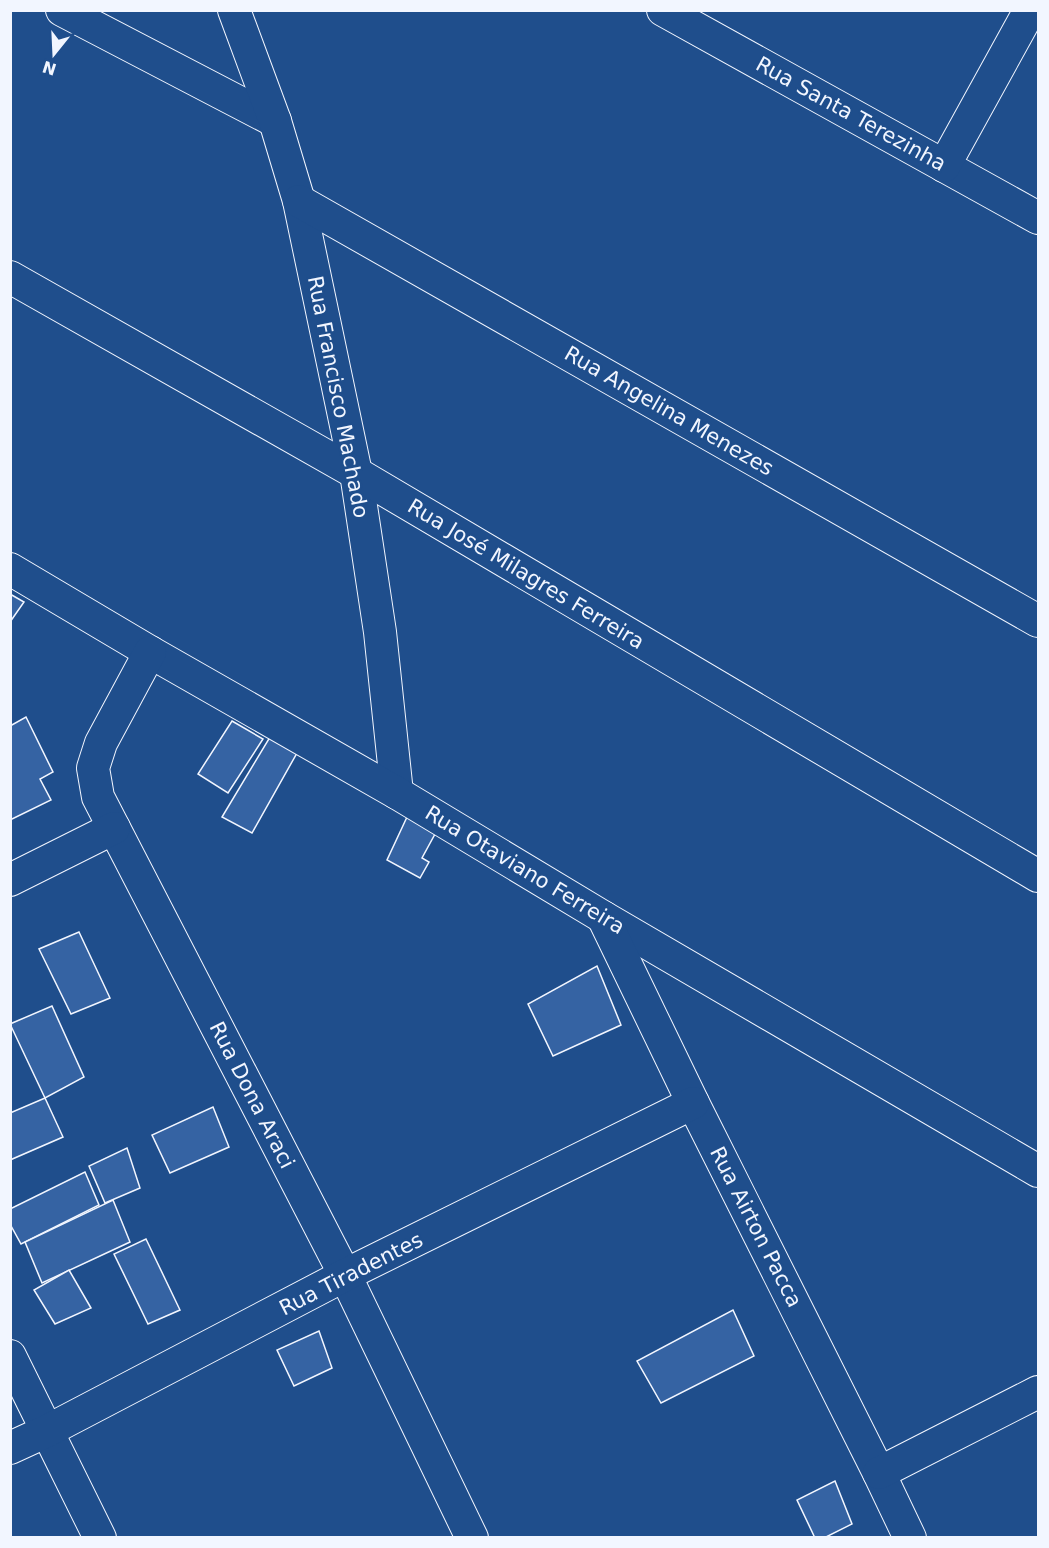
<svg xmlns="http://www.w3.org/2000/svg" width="1049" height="1548" font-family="'DejaVu Sans',sans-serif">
<rect width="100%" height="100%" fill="#1f4e8c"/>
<g fill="#3563a3" stroke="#f2f6ff" stroke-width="1.5">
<polygon points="10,594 24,602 10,622"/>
<polygon points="26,717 53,772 40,779 51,800 10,820 10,726"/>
<polygon points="232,721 263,739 228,793 198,774"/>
<polygon points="270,737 297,753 252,833 222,817"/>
<polygon points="407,817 435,834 422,858 429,862 420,878 387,860"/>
<polygon points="79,932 110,998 71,1014 39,949"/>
<polygon points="597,966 621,1025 553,1056 528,1004"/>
<polygon points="52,1006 84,1077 45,1098 10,1024"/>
<polygon points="45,1098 63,1137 10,1160 10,1113"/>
<polygon points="213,1107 229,1147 170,1173 152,1135"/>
<polygon points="127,1148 140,1188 105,1203 89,1166"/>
<polygon points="85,1172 99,1205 21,1244 10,1224 10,1209"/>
<polygon points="113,1200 130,1242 42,1283 25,1242"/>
<polygon points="146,1239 180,1310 148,1324 114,1254"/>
<polygon points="69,1270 91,1308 55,1324 34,1290"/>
<polygon points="733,1310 754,1356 661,1403 637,1361"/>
<polygon points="319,1331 332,1368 294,1386 277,1350"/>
<polygon points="835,1481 852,1524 824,1538 815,1538 797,1500"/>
</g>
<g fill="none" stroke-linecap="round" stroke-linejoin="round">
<defs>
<g id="minor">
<polyline points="62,10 275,121"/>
<polyline points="234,10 275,121 299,201 356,473 380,632 397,793"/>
<polyline points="663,10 1038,218"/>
<polyline points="944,166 1030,10"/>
<polyline points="299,201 1038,621"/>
<polyline points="10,277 356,473 1038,876"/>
<polyline points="10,569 150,652 397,793 603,917 1038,1171"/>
<polyline points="150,652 101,743 93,768 98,797 345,1275 472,1538"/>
<polyline points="10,880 114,828"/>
<polyline points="603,917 693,1103 879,1473 910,1538"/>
<polyline points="10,1356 100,1538"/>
<polyline points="10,1448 47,1431 345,1275 693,1103"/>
<polyline points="879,1473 1038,1392"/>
</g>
</defs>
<use href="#minor" stroke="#f2f6ff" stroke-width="34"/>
<use href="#minor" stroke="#1f4e8c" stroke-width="32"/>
</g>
<g text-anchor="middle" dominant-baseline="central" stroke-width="4.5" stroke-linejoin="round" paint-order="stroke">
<g font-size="21" fill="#f2f6ff" stroke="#1f4e8c">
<text transform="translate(851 114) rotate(29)">Rua Santa Terezinha</text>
<text transform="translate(338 397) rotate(79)">Rua Francisco Machado</text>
<text transform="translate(669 411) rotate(30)">Rua Angelina Menezes</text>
<text transform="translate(526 574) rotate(31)">Rua José Milagres Ferreira</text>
<text transform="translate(525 870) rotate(31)">Rua Otaviano Ferreira</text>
<text transform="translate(252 1095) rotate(63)">Rua Dona Araci</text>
<text transform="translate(756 1227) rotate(63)">Rua Airton Pacca</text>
<text transform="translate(351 1274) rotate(-27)">Rua Tiradentes</text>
</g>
</g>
<rect width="1049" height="1548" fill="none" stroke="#f2f6ff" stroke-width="24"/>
<g transform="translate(54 54) rotate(198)" stroke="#1f4e8c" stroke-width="4.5" paint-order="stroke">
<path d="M0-4.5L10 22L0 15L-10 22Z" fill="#f2f6ff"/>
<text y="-9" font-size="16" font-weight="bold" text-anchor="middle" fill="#f2f6ff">N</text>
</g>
</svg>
